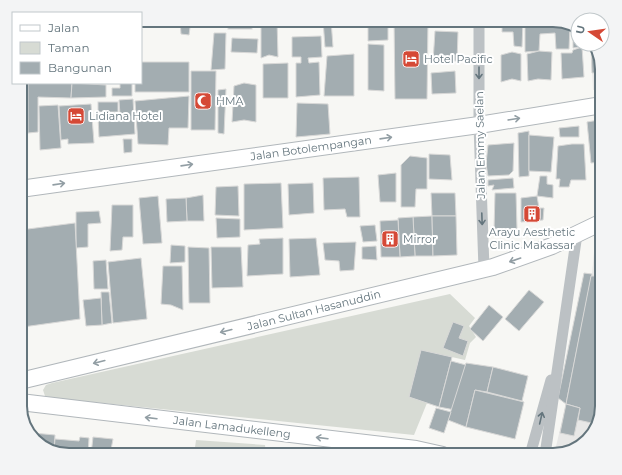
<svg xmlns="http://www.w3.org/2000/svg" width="622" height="475" font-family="Montserrat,sans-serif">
<rect width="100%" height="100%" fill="#f7f7f4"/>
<g fill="#e8e8e7">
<polygon points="591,47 602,69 602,89 593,90"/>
<polygon points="602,239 602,406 592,436 574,450 554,455 566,404 592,274 595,241"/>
</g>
<g fill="#d7dbd4">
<polygon points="450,294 475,318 469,326 476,337 470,343 465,360 421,350 409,397 427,403 414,435 53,398 45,396 43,390 46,385 52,383"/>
<polygon points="196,440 265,445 266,455 194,455"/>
</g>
<g fill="#a3adb1" stroke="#d8d8d7">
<polygon points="180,20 191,20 189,35 181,34"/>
<rect x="228" y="20" width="24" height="9"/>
<polygon points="261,20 277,20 278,57 269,55 261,58"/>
<polygon points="323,20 331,20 333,47 325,47"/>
<polygon points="368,20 388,20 388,40 368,41"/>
<polygon points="394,20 428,20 427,99 395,99"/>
<polygon points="443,20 457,20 457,24"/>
<polygon points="525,20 553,20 570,26 569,49 556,49 555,33 540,34 539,51 525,52"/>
<polygon points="523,21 522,47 514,46 513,32 502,32 502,22"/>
<polygon points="573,27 578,29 578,44 587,44 587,46 573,48"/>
<polygon points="435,31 458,32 457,61 433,62"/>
<polygon points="214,33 226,33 225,69 211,70"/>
<polygon points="321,36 322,57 308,58 309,63 319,62 320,95 296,97 296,63 301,63 301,57 292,57 292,37"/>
<polygon points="232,38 258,39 257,53 231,52"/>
<polygon points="368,44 384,45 384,91 368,90"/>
<polygon points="582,47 584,77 562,79 561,53 572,53 573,50"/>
<polygon points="591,47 602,69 602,73 592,73"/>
<polygon points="539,51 552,52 551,80 538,79 528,81 527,54"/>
<polygon points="512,52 521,54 521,81 512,79 501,82 501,55"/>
<polygon points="354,54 354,96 324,96 327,56"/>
<polygon points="141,62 189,62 189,92 135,92 135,83 141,83"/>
<polygon points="288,63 288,98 263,98 263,64"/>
<polygon points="191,71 216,71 215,130 191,130"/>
<polygon points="455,71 456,93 432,94 431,73"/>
<polygon points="28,83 72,83 71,98 38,97 38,132 28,133"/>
<polygon points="72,83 106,85 106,97 71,98"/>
<polygon points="120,83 132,83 132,96 112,96 112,88 120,88"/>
<polygon points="244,83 256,85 256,122 244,120 232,122 234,86"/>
<polygon points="226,89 224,134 218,133 218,90"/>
<polygon points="189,96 188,128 169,128 168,145 138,144 135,101"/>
<polygon points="133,99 135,134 99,137 98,116 120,115 119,100"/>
<polygon points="20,101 26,101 27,153 20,153"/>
<rect x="98" y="102" width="20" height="10"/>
<polygon points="297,103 328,104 330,134 296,137"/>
<polygon points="91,104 94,143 68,144 68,139 61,140 59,106"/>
<polygon points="58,105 61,148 40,150 39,106"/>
<polygon points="599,120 602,120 602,141"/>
<polygon points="599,120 602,162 591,163 587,122"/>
<polygon points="579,126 579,137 560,137 559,128"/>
<polygon points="529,131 529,176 519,177 518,133"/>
<polygon points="529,135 554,137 551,172 529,171"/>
<polygon points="123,139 132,139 132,152 124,153"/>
<polygon points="514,143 513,171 509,175 488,176 486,164 488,145"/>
<polygon points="572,144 584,144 586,180 571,180 569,187 559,187 560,179 556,179 558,146"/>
<polygon points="429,154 450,155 452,180 429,179"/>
<polygon points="410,156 427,158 427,189 416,189 415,207 401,207 401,165"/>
<polygon points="396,173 396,202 380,202 378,175"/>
<polygon points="540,176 547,176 547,184 553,185 553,198 537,196"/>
<polygon points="359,177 360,217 347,217 345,209 324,210 323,178"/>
<polygon points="513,178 514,188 492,190 494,185 488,186 488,180"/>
<polygon points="281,183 283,228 244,230 244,184"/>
<polygon points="313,183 314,213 289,215 288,184"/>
<polygon points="238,186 239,216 215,215 216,187"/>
<polygon points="431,193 455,193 456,216 432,216"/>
<polygon points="495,193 516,193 517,229 494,230"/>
<polygon points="203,195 204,221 187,221 186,198"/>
<polygon points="158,196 162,243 143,244 139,198"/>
<polygon points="537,196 539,208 544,208 543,220 521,222 521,198"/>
<polygon points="186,198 187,221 167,222 166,199"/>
<polygon points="112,205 133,205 133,237 123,237 122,250 110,251"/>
<polygon points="99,211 101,223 88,224 88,247 76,248 76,212"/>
<polygon points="432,216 433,256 415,256 413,217"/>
<polygon points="432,216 456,216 457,255 433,256"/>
<polygon points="413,217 415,256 400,257 398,218"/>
<polygon points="216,218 240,219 240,237 217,238"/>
<polygon points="398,220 400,257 381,257 380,221"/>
<polygon points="75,223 80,319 23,327 20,293 20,230"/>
<polygon points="375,225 377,241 363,242 360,226"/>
<polygon points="283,238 283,274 247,276 248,245 260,244 259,239"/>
<polygon points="316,238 320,275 290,277 289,239"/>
<polygon points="356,242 354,270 340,271 339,261 325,260 323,243"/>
<polygon points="171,245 185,246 185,262 170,263"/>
<polygon points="376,246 377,260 362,259 362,247"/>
<rect x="597" y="246" width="5" height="30"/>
<polygon points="188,247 209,248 210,303 189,303"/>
<polygon points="211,247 241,247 243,287 212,288"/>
<polygon points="141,258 147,319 113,323 108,262"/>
<polygon points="106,260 108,289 94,289 93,261"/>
<polygon points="163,266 182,266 183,310 171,305 161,304"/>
<polygon points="584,273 592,274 566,404 558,398"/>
<polygon points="591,276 602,276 602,406 596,424 578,420 580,408 566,404"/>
<polygon points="529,290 544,302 519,331 505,319"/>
<polygon points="101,292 109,292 112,323 102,325"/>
<polygon points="101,298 102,325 86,326 83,300"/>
<polygon points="489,305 503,317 483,341 470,329"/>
<polygon points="453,322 464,326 459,338 468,341 463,356 443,348"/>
<polygon points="421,350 452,357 439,407 409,397"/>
<polygon points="451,361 466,365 455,410 439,407"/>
<polygon points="466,363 493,367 487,392 475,390 466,427 448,420"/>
<polygon points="493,367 528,376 522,401 487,392"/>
<polygon points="475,390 524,402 515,439 466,427"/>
<polygon points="566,404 580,408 574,436 560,433"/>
<polygon points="436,408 451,412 444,433 429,428"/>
<polygon points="33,433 55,435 54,450 39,445"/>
<polygon points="80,437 89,438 88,455 69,455 54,450 55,439 79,441"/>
<polygon points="93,437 113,439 110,455 91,455"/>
<polygon points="149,449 168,451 167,455 149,455"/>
<polygon points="168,451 194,453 194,455 167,455"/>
</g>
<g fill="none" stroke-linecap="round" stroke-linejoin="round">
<defs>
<g id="secondary">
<polyline points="20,189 479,125 602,105"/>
<polyline points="20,381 493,267 552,246 602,222"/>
<polyline points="20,402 416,449 443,455"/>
</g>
</defs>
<use href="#secondary" stroke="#b1b7bb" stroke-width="18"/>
<g stroke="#bcc1c4" stroke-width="11">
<polyline points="479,20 479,125 484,269"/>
<polyline points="530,455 551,380"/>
<polyline points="545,455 577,234"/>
</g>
<use href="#secondary" stroke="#fff" stroke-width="16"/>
</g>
<defs><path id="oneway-shaft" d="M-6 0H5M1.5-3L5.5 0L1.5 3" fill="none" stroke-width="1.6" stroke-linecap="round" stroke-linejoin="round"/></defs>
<g stroke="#64757d">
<use href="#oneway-shaft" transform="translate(479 73) rotate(90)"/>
<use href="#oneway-shaft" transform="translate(482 219) rotate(88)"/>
<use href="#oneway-shaft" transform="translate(541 418) rotate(-77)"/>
</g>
<g stroke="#929ea4">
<use href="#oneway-shaft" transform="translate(514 119) rotate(-9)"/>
<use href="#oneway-shaft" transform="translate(386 138) rotate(-8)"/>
<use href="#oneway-shaft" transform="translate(187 165) rotate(-8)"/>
<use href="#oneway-shaft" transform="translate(59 184) rotate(-8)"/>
<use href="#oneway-shaft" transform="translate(515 260) rotate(161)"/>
<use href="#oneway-shaft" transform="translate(226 331) rotate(166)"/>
<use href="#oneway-shaft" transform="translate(99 362) rotate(166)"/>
<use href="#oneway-shaft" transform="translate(151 418) rotate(-173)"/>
<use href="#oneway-shaft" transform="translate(322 438) rotate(-173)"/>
</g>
<defs>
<symbol id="hotel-square" viewBox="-11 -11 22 22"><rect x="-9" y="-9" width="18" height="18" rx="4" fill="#d54936" stroke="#fff"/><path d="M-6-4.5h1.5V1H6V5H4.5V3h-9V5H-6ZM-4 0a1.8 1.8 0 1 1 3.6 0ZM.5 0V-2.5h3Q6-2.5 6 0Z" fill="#fff"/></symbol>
<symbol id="mosque-square" viewBox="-11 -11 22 22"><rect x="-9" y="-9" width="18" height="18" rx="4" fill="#d54936" stroke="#fff"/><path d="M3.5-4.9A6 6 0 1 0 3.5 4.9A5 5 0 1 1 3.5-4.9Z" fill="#fff"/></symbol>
<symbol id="building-square" viewBox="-11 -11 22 22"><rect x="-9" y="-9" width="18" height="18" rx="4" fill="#d54936" stroke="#fff"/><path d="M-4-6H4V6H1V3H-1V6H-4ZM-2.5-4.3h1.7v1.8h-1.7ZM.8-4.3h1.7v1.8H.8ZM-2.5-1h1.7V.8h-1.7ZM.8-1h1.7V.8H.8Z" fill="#fff"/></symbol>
</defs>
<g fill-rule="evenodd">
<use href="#hotel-square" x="401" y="49" width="20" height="20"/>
<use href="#mosque-square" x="193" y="91" width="20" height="20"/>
<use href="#hotel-square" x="66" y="106" width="20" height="20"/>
<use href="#building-square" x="522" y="204" width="20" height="20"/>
<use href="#building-square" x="380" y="229" width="20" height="20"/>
</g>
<g text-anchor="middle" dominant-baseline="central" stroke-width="4" stroke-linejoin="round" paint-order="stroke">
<g font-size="11" fill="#64757d" stroke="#fff" text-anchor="start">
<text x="424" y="59">Hotel Pacific</text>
<text x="216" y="101">HMA</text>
<text x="89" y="116">Lidiana Hotel</text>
<text x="532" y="232" text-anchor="middle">Arayu Aesthetic<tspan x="532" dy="13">Clinic Makassar</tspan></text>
<text x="403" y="239">Mirror</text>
</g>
<g font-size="11" fill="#64757d" stroke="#fff">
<text transform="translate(480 145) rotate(-91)">Jalan Emmy Saelan</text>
<text transform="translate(311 148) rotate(-8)">Jalan Botolempangan</text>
<text transform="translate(314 310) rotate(-14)">Jalan Sultan Hasanuddin</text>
<text transform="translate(232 427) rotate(7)">Jalan Lamadukelleng</text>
</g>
</g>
<path d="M0 0H622V475H0ZM69 27H553A42 42 0 0 1 595 69V406A42 42 0 0 1 553 448H69A42 42 0 0 1 27 406V69A42 42 0 0 1 69 27Z" fill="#f3f4f5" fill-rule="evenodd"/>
<path fill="none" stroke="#64757d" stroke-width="2" d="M69 27H553A42 42 0 0 1 595 69V406A42 42 0 0 1 553 448H69A42 42 0 0 1 27 406V69A42 42 0 0 1 69 27Z"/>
<rect x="12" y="12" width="130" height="72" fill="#ffffff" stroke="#c1c8cb"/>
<rect x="20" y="25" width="20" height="6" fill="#ffffff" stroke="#c1c8cb"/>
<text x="48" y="32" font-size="12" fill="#64757d">Jalan</text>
<rect x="20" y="42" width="20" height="12" fill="#d7dbd4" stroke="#c1c8cb"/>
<text x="48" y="52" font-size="12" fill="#64757d">Taman</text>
<rect x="20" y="62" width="20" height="12" fill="#a3adb1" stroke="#c1c8cb"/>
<text x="48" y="72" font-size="12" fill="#64757d">Bangunan</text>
<g transform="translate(590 32) rotate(283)"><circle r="19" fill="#ffffff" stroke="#c1c8cb"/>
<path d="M0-3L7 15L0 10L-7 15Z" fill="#d54936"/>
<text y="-6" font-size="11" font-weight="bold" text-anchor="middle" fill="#64757d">U</text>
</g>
</svg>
